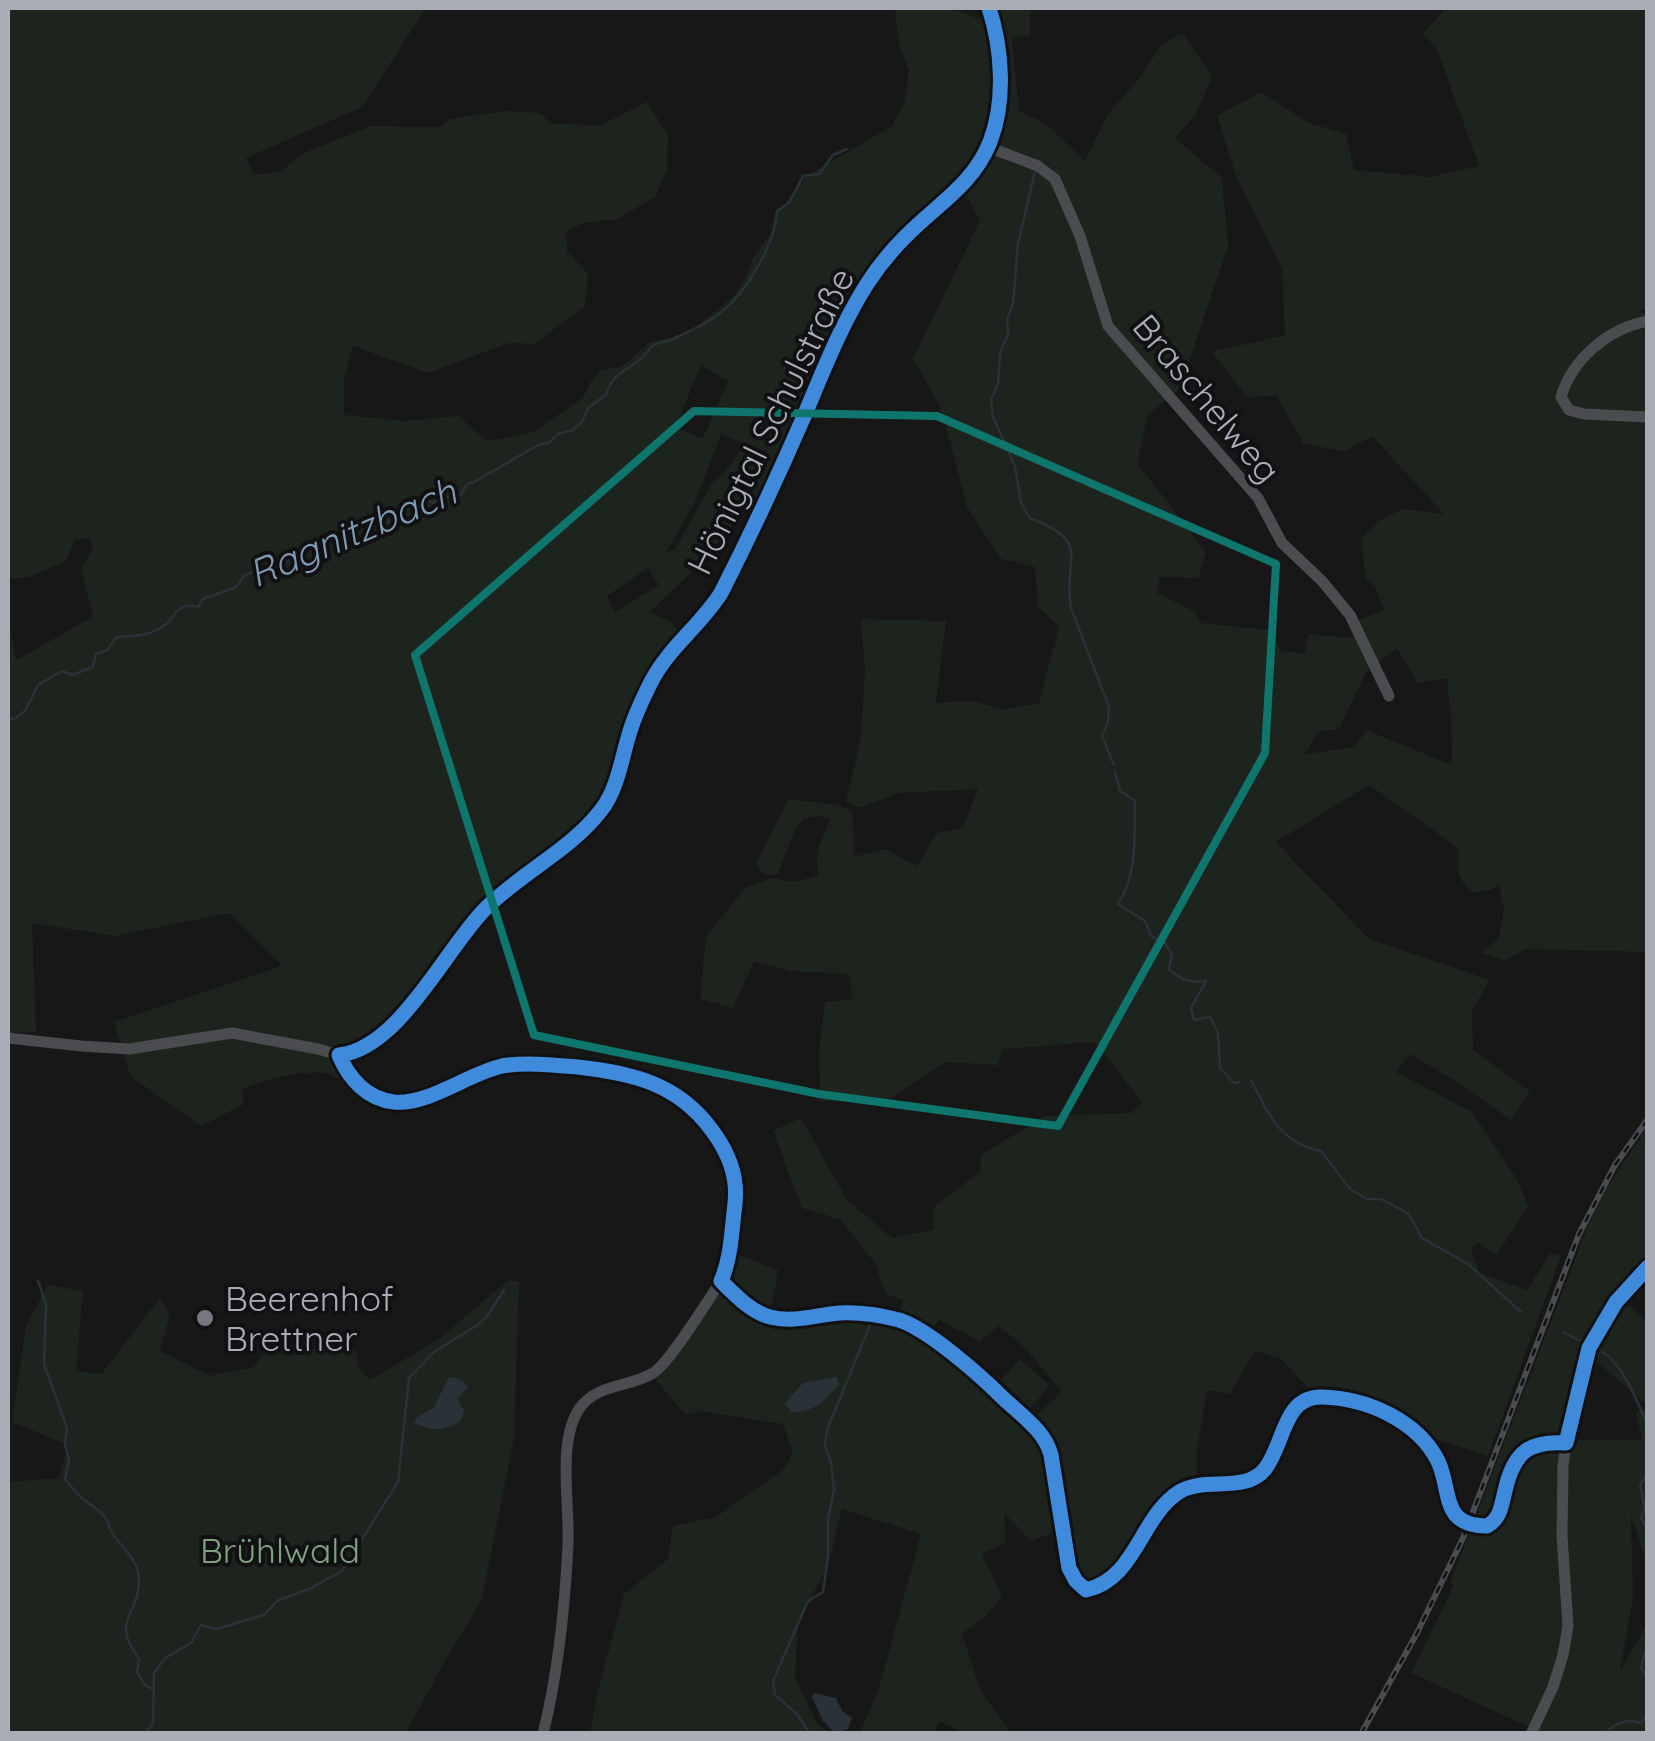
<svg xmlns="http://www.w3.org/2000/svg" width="1655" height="1741" font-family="Quicksand,sans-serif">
<rect width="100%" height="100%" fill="#171717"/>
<g fill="#1d241e" fill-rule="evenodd">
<path d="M 8,8 L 426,8 L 362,107 L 246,158 L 254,175 L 280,172 L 304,153 L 371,126 L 442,127 L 449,119 L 506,111 L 540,113 L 551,124 L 601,125 L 647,102 L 668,135 L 667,169 L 656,196 L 618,219 L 583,223 L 566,232 L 567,251 L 588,274 L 585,306 L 534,344 L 509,343 L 428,373 L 353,346 L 344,378 L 344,415 L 405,421 L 458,416 L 487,441 L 533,432 L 583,398 L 590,383 L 602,369 L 621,367 L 649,343 L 690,332 L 734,296 L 745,279 L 753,258 L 771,233 L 775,217 L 805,177 L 892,126 L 904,103 L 909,71 L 899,45 L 895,10 C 909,5 930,6 946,8 C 963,10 977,23 995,19 L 993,8 L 1030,8 L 1030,35 L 1012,38 L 1019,111 L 1045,123 L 1085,161 L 1107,115 L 1139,79 L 1162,44 L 1182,33 L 1212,76 L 1196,114 L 1175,138 L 1222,178 L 1228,246 L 1180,389 L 1148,415 L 1137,463 L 1206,552 L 1198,578 L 1160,577 L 1157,593 L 1196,612 L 1200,623 L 1269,630 L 1281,651 L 1305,654 L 1308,634 L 1352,638 L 1356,621 L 1384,610 L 1375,586 L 1366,579 L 1361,539 L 1378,521 L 1403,509 L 1444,514 L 1372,436 L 1344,452 L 1303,443 L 1277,396 L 1247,397 L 1212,352 L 1285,335 L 1282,268 L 1237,179 L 1217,116 L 1261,92 L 1309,123 L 1346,134 L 1354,170 L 1431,177 L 1479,166 L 1437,49 L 1423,33 L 1446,8 L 1647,8 L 1648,307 L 1639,312 L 1648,314 L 1647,952 L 1525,949 L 1505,961 L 1481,953 L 1499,938 L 1504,909 L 1499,885 L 1491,890 L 1473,892 C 1458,882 1456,868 1459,851 L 1442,836 L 1369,785 L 1276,842 L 1369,939 L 1490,980 L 1472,1010 L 1473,1050 L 1530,1091 L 1511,1120 L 1454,1080 L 1410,1054 L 1396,1072 L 1472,1112 L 1518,1181 L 1528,1207 L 1496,1256 L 1478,1242 L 1471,1250 L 1480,1273 L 1527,1290 L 1550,1254 L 1561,1256 L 1488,1456 L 1423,1435 L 1405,1418 L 1334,1393 L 1311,1391 L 1280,1358 L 1255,1351 L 1229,1394 L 1207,1390 L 1197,1452 L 1197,1485 L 1178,1493 L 1100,1587 L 1076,1581 L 1064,1529 L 1031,1541 L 1004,1513 L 1006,1542 L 982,1554 L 1002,1596 L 986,1616 L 962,1634 L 981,1692 L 1012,1733 L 1016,1733 L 964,1733 L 939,1721 L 933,1733 L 860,1733 L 879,1688 L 921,1534 L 842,1509 L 829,1563 L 798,1623 L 795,1678 L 817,1724 L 830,1733 L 590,1733 L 598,1691 L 624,1594 L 668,1559 L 673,1526 L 716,1517 L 783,1470 L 793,1453 L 783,1424 L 701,1411 L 686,1415 L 655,1379 L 664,1371 L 734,1253 L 778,1270 L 773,1300 L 767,1319 L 802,1322 L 828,1320 L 839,1313 L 899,1315 L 903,1300 L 886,1294 L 875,1263 L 840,1219 L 802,1208 L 773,1131 L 801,1118 L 847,1200 L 892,1238 L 933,1230 L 934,1207 L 980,1172 L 981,1155 L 1045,1116 L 1132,1113 L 1142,1102 L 1095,1042 L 1002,1049 L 998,1065 L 946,1062 L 887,1100 L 820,1101 L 819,1049 L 825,1002 L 852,999 L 849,974 L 792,971 L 754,961 L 733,1008 L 700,999 L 706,937 L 745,888 L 772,878 L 795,882 L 818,875 L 817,852 L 830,820 L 821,816 L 803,819 L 794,832 L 777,875 L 763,874 L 756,863 L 789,799 L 840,805 L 853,813 L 854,857 L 885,849 L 917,866 L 937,833 L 963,828 L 978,789 L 898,793 L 860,808 L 846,802 L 861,736 L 865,671 L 861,619 L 946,621 L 936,703 L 972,701 L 1002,709 L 1039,704 L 1059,626 L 1038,607 L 1035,567 L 1001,559 L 967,507 L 941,408 L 913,359 L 980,220 L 959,183 L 866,285 L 760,498 L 754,499 L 701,563 L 650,612 L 673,623 L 679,638 L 622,741 L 603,821 L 548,865 L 535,861 L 495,891 L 461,928 L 397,1013 L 366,1039 L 335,1054 L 332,1058 C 347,1075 365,1088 387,1095 L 386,1108 C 379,1106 370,1105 363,1102 C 352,1096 345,1082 334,1076 C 312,1066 263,1080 242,1089 L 244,1104 L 201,1126 L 130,1076 L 114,1022 L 282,966 L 230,913 L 115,936 L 32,923 L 36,1032 L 8,1033 L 8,615 L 16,660 L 93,617 L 81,570 L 93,547 L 89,538 L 75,540 L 66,561 L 30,577 L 8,579 ZM 701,365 L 728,381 L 703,438 L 675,428 ZM 721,434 L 745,444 L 724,473 L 712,483 L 675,549 L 666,552 L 695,502 ZM 648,568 L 659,585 L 615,612 L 607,596 ZM 1397,648 L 1418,683 L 1447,678 L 1451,720 L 1452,765 L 1366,730 L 1355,747 L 1306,754 L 1317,732 L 1339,729 L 1366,672 ZM 939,1320 L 979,1341 L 999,1326 L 1027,1350 L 1062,1392 L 1029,1422 L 926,1334 Z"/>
<polygon points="1647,1128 1647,1261 1617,1295 1647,1322 1647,1404 1593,1359 1576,1440 1642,1440 1636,1413 1647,1408 1647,1564 1631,1515 1633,1597 1620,1672 1647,1624 1647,1733 1538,1733 1538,1731 1411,1673 1454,1585 1450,1583 1590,1221 1606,1189"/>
<path d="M 508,1280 L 519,1282 L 514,1437 L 482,1600 L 448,1655 L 406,1733 L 8,1734 L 8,1482 L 59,1478 L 68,1445 L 12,1422 L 26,1326 L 48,1285 L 83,1291 L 76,1372 L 102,1373 L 160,1298 L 170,1316 L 160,1351 L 210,1376 L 254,1367 L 275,1334 C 289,1347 304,1355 322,1346 L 329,1328 L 357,1353 L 358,1367 L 370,1380 L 439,1339 Z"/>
<polygon points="1020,1359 1050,1386 1030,1408 1001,1380"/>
</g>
<g fill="#2a3239">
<path d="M 449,1377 L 461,1380 L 468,1387 L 457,1398 L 464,1410 L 460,1422 C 443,1431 433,1431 414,1423 L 416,1418 L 434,1407 Z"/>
<path d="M 836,1377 L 839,1384 C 823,1403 816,1411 791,1412 L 785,1403 L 803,1383 Z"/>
<polygon points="814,1693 836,1698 842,1711 852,1718 848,1729 835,1733 823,1721 812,1697"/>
</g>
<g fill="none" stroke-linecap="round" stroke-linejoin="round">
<g stroke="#2a3239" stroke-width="2.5">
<path d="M 1035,171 L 1018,244 L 1013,303 L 1007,320 L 1008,335 L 1000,352 L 998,384 L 991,400 L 993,417 L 1015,466 L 1021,503 L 1030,518 C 1094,543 1062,557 1071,608 L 1109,707 L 1108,722 L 1102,736 L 1114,765"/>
<path d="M 8,718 L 14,719 L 25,711 L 38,685 L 62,671 L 72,675 L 93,667 L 96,654 L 107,650 L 117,637 C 132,636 146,636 159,629 C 178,619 173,601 198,607 L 203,599 L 236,587 L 245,575 L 266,567 L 283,565 L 303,545 L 321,543 L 356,530 L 361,525 L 383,526 L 420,499 L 434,503 L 441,497 L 459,497 L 467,484 L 474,482 L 538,445 L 549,443 L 557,434 L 571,431 L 581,423 L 588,408 L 606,395 C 611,376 623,372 637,362 C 644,358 647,350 653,346 C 660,341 668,342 675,338 C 686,333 699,327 710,320 C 742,301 774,249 777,211 L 789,203 L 803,176 L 819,174 L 833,155 L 847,149"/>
<path d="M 1115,772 L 1120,791 L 1135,801 C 1134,836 1138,874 1118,904 L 1145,921 L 1151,936 L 1165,943 L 1172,954 L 1169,969 C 1181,980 1189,983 1206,981 L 1191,1008 L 1194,1020 L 1210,1017 L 1218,1033 L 1220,1068 L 1234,1083 L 1239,1082"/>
<path d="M 1251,1080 C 1269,1115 1279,1142 1321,1151 L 1350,1189 L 1367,1199 L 1381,1199 L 1409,1214 L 1422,1238 L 1468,1264 L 1521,1312"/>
<path d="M 38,1281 L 46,1304 L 44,1364 L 67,1428 L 65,1446 L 69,1459 L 65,1479 C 70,1485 75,1492 81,1497 C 88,1504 99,1509 105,1517 C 110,1523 107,1524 111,1531 C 120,1547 138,1558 139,1578 C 140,1617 109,1618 139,1659 L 137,1672 L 144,1684 L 154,1690"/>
<polyline points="1563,1332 1584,1343"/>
<path d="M 1602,1352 C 1623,1363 1637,1403 1648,1425"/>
<polyline points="1648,1473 1640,1485 1645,1508 1641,1518 1648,1530"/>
<polyline points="1648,1642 1641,1668 1648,1678"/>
<polyline points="144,1734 153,1724 154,1673 165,1658 191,1643 201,1625 216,1629 264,1615 277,1601 311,1588 342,1571 398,1482 409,1378 434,1352 479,1324 488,1315 504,1290"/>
<polyline points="810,1734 797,1714 775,1695 773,1681 808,1601 823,1592 828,1557 828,1520 834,1489 831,1462 825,1446 827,1430 870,1325"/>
<path d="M 1604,1734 C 1614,1724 1627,1718 1641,1723 L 1648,1714"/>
</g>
<g stroke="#4b4c50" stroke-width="11">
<polyline points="988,147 1038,166 1055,179 1080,236 1108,326 1258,498 1282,543 1322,581 1350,615 1389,696"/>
<path d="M 1648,321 C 1609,328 1572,359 1561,397 L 1569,410 L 1584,414 L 1648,417"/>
<path d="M 8,1038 L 81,1046 L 129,1049 L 232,1033 L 318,1049 L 339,1055 L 357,1051 L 373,1041 L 394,1024 L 405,1013 L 462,934 L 489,905 L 575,837 L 600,811 L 615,781 L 629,734 L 652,679 L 676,645 L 707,613 L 721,593 C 751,534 779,474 805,414 C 824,369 841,325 867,284 C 878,267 891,251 905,237 C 936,205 973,185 990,142 C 1006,101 1002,48 989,8"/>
<path d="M 339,1055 C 349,1079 367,1099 394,1102 C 429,1105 467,1074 502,1066 C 525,1062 554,1065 578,1067 C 631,1073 677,1083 711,1129 C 723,1145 733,1163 735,1184 C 737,1196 734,1209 733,1222 C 731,1242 729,1263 721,1281 C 708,1300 669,1364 653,1373 C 629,1388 597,1383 579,1409 C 557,1443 570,1506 568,1544 C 565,1607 558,1673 543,1734"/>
<path d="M 721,1281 C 735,1295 751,1312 770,1317 C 793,1323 816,1315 839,1313 C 859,1312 880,1315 899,1320 C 928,1329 981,1376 1003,1398 C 1021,1415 1045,1431 1051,1455 L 1069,1568 L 1076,1581 L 1086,1590 C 1126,1581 1137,1537 1161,1509 C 1196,1468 1231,1496 1259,1475 C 1281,1458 1280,1421 1299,1403 C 1310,1393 1329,1396 1343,1399 C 1352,1401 1364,1402 1373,1405 C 1398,1416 1429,1439 1439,1465 C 1446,1482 1446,1499 1455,1516 C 1520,1552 1491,1472 1528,1448 C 1539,1440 1553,1442 1566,1443"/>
<polyline points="1531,1734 1553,1687 1563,1655 1568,1626 1562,1536 1563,1466 1566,1443 1589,1348 1616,1302 1648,1267"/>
</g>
<defs>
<polyline id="rail" points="1361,1734 1417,1633 1463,1538 1579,1234 1615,1165 1648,1119"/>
</defs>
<use href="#rail" stroke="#4b4c4f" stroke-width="6"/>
<use href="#rail" stroke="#111113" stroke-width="2.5" stroke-dasharray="8" stroke-linecap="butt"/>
<defs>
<path id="cycleway" d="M 989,8 C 1002,48 1006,101 990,142 C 973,185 936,205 905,237 C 891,251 878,267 867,284 C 841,325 824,369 805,414 C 779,474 751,534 721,593 C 701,625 669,647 651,682 C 642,700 633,719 628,738 C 621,762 617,789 602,809 C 571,850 522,872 486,908 C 445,949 400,1048 339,1055 C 349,1079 367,1099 394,1102 C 429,1105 467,1074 502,1066 C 525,1062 554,1065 578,1067 C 631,1073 677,1083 711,1129 C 723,1145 733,1163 735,1184 C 737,1196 734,1209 733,1222 C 731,1242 729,1263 721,1281 C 735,1295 751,1312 770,1317 C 793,1323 816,1315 839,1313 C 859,1312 880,1315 899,1320 C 928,1329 981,1376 1003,1398 C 1021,1415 1045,1431 1051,1455 L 1069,1568 L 1076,1581 L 1086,1590 C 1136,1579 1140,1517 1179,1492 C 1204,1476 1245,1494 1265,1469 C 1285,1443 1283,1396 1322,1397 C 1366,1398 1417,1420 1438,1461 C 1452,1491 1440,1526 1487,1526 C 1501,1518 1501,1506 1505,1491 C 1513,1454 1528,1440 1566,1443 L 1589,1348 L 1616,1302 L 1648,1267"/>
</defs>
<use href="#cycleway" stroke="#111113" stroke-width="21"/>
<use href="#cycleway" stroke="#408adc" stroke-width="15"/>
</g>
<path fill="none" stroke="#0f766e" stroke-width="8" stroke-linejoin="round" d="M 694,411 L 937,416 L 1276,564 L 1265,753 L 1058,1126 L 819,1094 L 534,1035 L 415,655 Z"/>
<circle fill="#757880" stroke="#111113" stroke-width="4" cx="205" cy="1318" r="10"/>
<g text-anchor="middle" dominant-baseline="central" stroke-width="8" stroke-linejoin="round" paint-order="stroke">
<g font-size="35" fill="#a8adb8" stroke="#111113">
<text transform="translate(1207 398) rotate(50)">Braschelweg</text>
<text transform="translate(770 421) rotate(-64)">Hönigtal Schulstraße</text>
</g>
<g font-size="35" fill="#a8adb8" stroke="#111113" text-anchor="start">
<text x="225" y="1298">Beerenhof<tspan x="225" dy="40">Brettner</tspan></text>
</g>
<g font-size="35" fill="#7fa381" stroke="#111113">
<text x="280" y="1550">Brühlwald</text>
</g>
<g font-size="38" font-style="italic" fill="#7f9bb3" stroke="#111113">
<text transform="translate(352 532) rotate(-23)">Ragnitzbach</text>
</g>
</g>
<rect width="1655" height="1741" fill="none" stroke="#a8adb8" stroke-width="20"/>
</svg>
